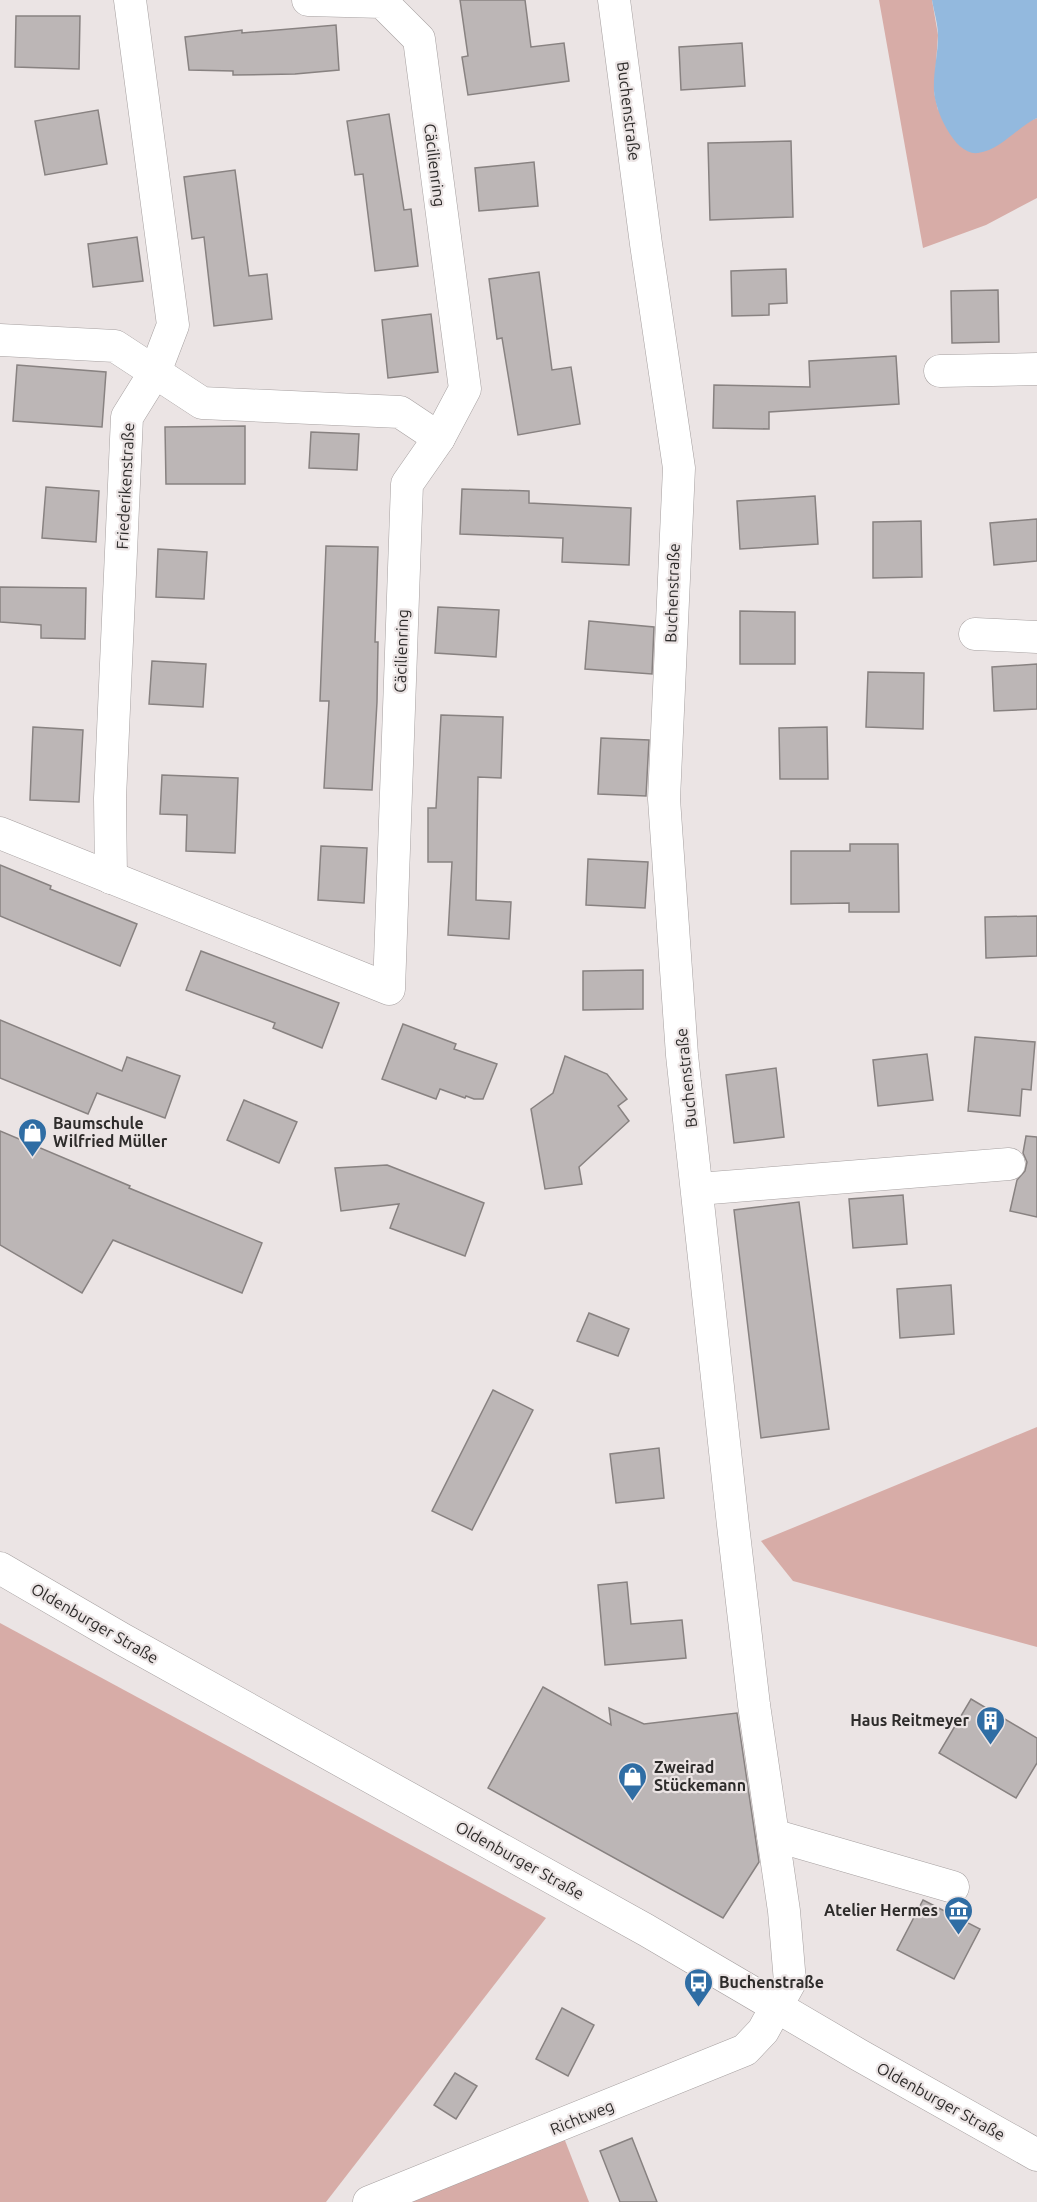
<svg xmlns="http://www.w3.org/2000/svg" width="1037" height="2202" font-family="Ubuntu,sans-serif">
<rect width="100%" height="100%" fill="#ebe4e4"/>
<g fill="#d7aca7">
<polygon points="879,0 932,0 938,35 934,92 938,110 1032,120 1037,118 1037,198 986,225 923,248"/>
<polygon points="1037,1427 1037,1647 793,1581 761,1541"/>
<polygon points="0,1623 546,1918 326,2202 0,2202"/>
<polygon points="564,2138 589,2202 409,2202"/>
</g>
<path fill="#93b9de" d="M 932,0 L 1037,0 L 1037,118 C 1017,127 1001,150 978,153 C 955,156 935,111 934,91 C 933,73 938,54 938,36 C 938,24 934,12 932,0 Z"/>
<g fill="#bcb6b6" stroke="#888281" stroke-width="1.5">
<polygon points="460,0 525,0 531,47 564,43 569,81 468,95 462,57 468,56"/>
<polygon points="16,16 80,16 79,69 15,67"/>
<polygon points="336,25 339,70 295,74 233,75 233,71 189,70 185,37 242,30 242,33"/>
<polygon points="742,43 745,86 681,90 679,47"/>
<polygon points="98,110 107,164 45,175 35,121"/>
<polygon points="389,114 404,210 411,209 418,266 375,271 363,174 355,175 347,121"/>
<polygon points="791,141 793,217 710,220 708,143"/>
<polygon points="534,162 538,206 479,211 475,168"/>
<polygon points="235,170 249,276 267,274 272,319 214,326 204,237 192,239 184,177"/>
<polygon points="137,237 143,281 93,287 88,244"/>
<polygon points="786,269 787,303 769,304 769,315 732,316 731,271"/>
<polygon points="539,272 552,370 571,367 580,424 518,435 502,338 497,339 489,279"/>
<polygon points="998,290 999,342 952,343 951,291"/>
<polygon points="431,314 438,372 388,378 382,320"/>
<polygon points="896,356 899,404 769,412 769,429 713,428 714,385 810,387 809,361"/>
<polygon points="17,365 106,372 102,427 13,421"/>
<polygon points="245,426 245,484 166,484 165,427"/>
<polygon points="311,432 359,434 357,470 309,468"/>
<polygon points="46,487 99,491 96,542 42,538"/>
<polygon points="462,489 529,491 529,503 631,508 629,565 562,562 563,538 460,534"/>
<polygon points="815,496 818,544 740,549 737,501"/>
<polygon points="1037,519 1037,561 994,565 990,523"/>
<polygon points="921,521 922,577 873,578 873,522"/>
<polygon points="326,546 378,547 375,642 378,642 377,702 372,790 324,788 329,701 320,701"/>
<polygon points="158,549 207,552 204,599 156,597"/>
<polygon points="0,587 86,588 85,639 41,638 41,625 0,622"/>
<polygon points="438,607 499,610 496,657 435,653"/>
<polygon points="740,611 795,612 795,664 740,664"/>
<polygon points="589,621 654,627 652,674 585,669"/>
<polygon points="152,661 206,664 203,707 149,704"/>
<polygon points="1037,664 1037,709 994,711 992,667"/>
<polygon points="868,672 924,673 923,729 866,727"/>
<polygon points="441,715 503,717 501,778 478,777 476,900 511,902 509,939 448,935 452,862 428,862 428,808 436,808"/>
<polygon points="33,727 83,730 79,802 30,800"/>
<polygon points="827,727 828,779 780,779 779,728"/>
<polygon points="601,738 649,740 646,796 598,794"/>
<polygon points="162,775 238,778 235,853 186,851 187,815 160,814"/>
<polygon points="850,844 898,844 899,912 849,912 849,903 791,904 791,851 850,851"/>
<polygon points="321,846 367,848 364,903 318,900"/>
<polygon points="588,859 648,862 645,908 586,905"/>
<polygon points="0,865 51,886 50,889 137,924 120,966 0,916"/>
<polygon points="1037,916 1037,956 986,958 985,917"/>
<polygon points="201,951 339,1003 322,1048 273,1028 275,1023 186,990"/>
<polygon points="643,970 643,1009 583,1010 583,971"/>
<polygon points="0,1020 122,1071 127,1057 180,1076 165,1118 97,1093 88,1114 0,1078"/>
<polygon points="403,1024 456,1044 454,1049 497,1064 483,1099 474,1099 466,1096 465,1098 440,1089 436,1099 382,1079"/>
<polygon points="975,1037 1035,1042 1031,1090 1022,1089 1020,1116 968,1111"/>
<polygon points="927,1054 933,1100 878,1106 873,1060"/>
<polygon points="565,1056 607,1074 627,1099 618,1106 629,1121 579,1167 582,1184 545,1189 531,1109 553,1093"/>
<polygon points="776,1068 784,1137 734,1143 726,1075"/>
<polygon points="244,1100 297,1122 279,1163 227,1140"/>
<polygon points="0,1131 130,1186 129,1188 262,1243 242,1293 113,1240 82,1293 0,1245"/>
<polygon points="1026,1136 1037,1137 1037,1217 1010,1211 1017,1180 1025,1171 1027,1162 1023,1153"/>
<polygon points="387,1165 484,1203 465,1256 390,1228 399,1204 341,1211 335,1168"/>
<polygon points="903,1195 907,1244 853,1248 849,1199"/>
<polygon points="799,1202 829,1429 761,1438 734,1210"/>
<polygon points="951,1285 954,1334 900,1338 897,1289"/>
<polygon points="589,1313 629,1329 618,1356 577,1341"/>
<polygon points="493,1390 533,1410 472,1530 432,1511"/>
<polygon points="659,1448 664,1498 616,1503 610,1454"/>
<polygon points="627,1582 631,1624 682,1620 686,1658 605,1665 598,1585"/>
<polygon points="543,1687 611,1725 609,1708 644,1724 737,1713 759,1862 723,1918 488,1788"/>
<polygon points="971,1699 1037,1738 1037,1763 1016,1798 939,1753"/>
<polygon points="923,1900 980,1929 954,1979 897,1950"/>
<polygon points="562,2008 594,2025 568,2076 536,2059"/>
<polygon points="455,2073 477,2086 456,2119 434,2105"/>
<polygon points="632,2138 657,2202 620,2202 600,2151"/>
</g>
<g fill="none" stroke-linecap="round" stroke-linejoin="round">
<defs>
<g id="minor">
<polyline points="0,340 115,346 202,403 400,412 439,438"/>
<polyline points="940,371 1037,369"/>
<polyline points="975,634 1037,637"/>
<polyline points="0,833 389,989 407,484 439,438 465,389 419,39 382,2 308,0"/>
<polyline points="111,878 110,798 127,417 155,372 173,325 130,0"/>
<polyline points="698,1189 1009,1164"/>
<polyline points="0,1568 122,1639 646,1930 859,2055 1037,2155"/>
<polyline points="773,1835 953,1887"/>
<polyline points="369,2202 745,2050 763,2031 790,1982 784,1911 754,1705 733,1525 682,1055 664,799 679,468 646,244 614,0"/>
</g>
</defs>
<use href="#minor" stroke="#a6a0a0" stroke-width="33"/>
<use href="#minor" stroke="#fff" stroke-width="32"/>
</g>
<defs>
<symbol id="shop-pin" viewBox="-11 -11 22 30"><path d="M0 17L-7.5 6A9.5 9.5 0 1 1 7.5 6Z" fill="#2f6da4" stroke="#ebe4e4"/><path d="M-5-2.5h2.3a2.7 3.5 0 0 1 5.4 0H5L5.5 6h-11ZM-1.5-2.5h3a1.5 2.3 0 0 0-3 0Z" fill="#fff"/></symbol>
<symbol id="building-pin" viewBox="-11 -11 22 30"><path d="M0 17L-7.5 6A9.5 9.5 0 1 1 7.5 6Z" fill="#2f6da4" stroke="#ebe4e4"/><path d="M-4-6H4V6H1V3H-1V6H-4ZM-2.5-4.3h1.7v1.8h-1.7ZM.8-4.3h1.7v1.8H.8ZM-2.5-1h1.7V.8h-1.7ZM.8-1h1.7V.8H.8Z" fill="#fff"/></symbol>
<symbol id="museum-pin" viewBox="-11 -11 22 30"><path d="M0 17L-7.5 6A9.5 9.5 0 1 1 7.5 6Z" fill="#2f6da4" stroke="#ebe4e4"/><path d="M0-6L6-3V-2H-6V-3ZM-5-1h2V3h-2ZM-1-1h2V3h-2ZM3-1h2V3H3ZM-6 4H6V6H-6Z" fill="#fff"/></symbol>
<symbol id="bus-pin" viewBox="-11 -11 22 30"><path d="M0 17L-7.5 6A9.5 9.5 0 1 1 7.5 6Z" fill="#2f6da4" stroke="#ebe4e4"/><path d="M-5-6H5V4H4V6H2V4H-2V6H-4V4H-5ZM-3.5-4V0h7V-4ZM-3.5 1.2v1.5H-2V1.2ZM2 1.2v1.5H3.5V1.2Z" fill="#fff"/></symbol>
</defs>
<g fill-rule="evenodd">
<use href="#shop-pin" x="16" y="1116" width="33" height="45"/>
<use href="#building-pin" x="974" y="1704" width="33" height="45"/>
<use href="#shop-pin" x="616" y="1760" width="33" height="45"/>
<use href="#museum-pin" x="942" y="1894" width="33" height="45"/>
<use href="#bus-pin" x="682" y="1966" width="33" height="45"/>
</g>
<g text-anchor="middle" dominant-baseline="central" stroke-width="4.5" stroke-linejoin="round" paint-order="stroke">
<g font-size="16" fill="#2e2c2b" stroke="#ebe4e4">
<text transform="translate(629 111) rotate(83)">Buchenstraße</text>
<text transform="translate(435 165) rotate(83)">Cäcilienring</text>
<text transform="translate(125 486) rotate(-87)">Friederikenstraße</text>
<text transform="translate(672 593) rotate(-88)">Buchenstraße</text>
<text transform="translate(401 651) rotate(-88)">Cäcilienring</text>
<text transform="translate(686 1078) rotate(-96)">Buchenstraße</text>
<text transform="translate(95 1623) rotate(30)">Oldenburger Straße</text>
<text transform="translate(520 1860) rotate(29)">Oldenburger Straße</text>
<text transform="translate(941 2101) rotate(29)">Oldenburger Straße</text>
<text transform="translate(582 2117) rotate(-22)">Richtweg</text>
</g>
<g font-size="16" font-weight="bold" fill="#2e2c2b" stroke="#ebe4e4" text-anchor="start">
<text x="53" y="1123">Baumschule<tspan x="53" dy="18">Wilfried Müller</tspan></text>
<text x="969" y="1720" text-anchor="end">Haus Reitmeyer</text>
<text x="654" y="1767">Zweirad<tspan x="654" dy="18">Stückemann</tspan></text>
<text x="938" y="1910" text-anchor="end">Atelier Hermes</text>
<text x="719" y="1982">Buchenstraße</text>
</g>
</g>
</svg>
